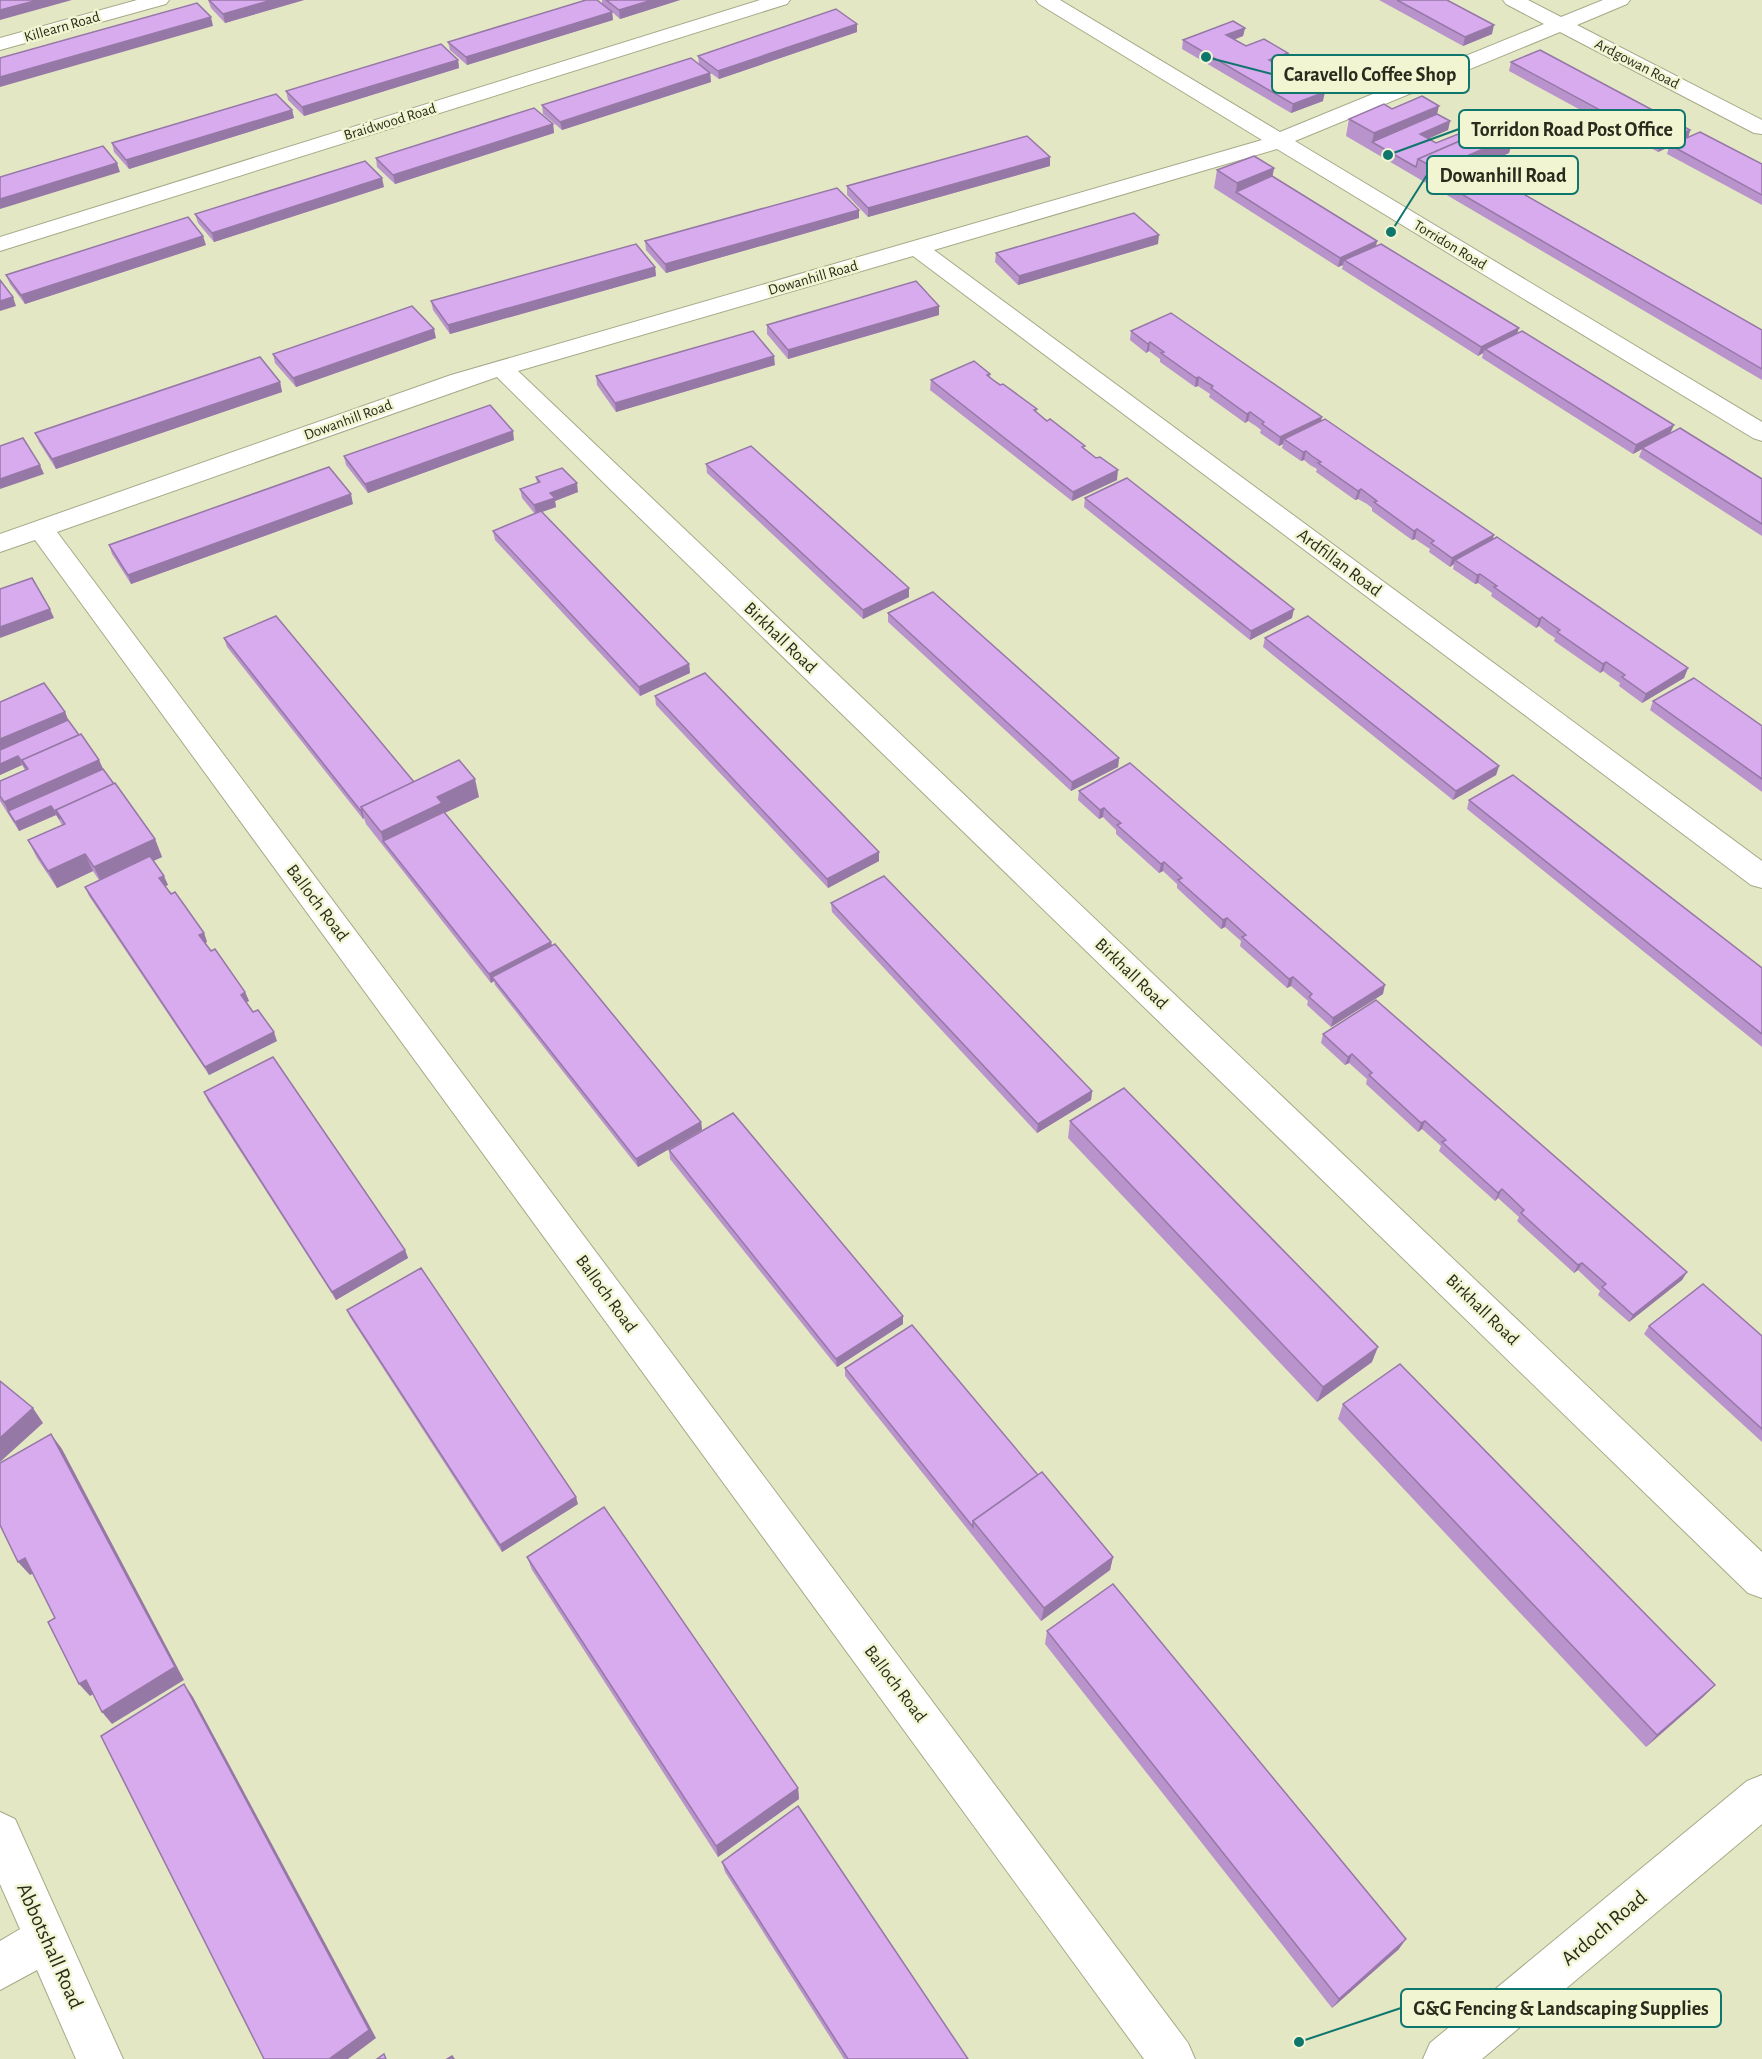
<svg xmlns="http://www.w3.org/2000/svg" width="1762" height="2059" font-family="'Alegreya Sans',sans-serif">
<rect width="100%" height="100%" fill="#e3e7c4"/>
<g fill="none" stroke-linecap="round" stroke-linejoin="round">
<defs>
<g id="minor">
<polygon points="137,0 169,0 166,4 0,50 0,38"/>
<polygon points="760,0 790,0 787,4 0,251 0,237"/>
<polygon points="1036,0 1060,0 1280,132 1544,24 1506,4 1503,0 1528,0 1561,17 1603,0 1630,0 1627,4 1577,25 1762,120 1762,134 1754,133 1560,32 1295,141 1762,422 1762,441 1753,438 1277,149 934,250 1762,861 1762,888 1751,885 913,256 518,371 1762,1552 1762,1598 1748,1593 613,492 497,377 57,532 1188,2043 1195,2059 1144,2059 35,540 0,552 0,534 451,375 1262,140 1039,4"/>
<polygon points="1762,1775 1762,1824 1482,2059 1423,2059 1430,2043 1747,1781"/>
<polygon points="0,1812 15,1819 123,2059 76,2059 37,1970 0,1990 0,1941 20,1929 0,1884"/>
</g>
</defs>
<use href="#minor" stroke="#a6aa88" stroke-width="2"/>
<use href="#minor" fill="#fff" fill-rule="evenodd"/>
</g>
<g fill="#b993cc">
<polygon points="208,0 304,0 225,23 211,8"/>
<polygon points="602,0 680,0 620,19 612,12 613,20 467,65 450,50 448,42 602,4"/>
<polygon points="1379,0 1447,0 1492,34 1463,46"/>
<polygon points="857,24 857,32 719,79 705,69 710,73 711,82 562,130 543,114 542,105 699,64 698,56"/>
<polygon points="1245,28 1243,36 1234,40 1246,46 1287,61 1278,65 1290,72 1331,87 1322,90 1323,101 1291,113 1182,49 1183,40"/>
<polygon points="458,60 459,68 304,116 288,100 286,91"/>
<polygon points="1511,62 1690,130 1688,137 1762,164 1762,205 1667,154 1669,147 1658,152 1509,71"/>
<polygon points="1392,109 1437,114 1450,121 1448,130 1428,139 1436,143 1514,136 1509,153 1477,167 1762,330 1762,380 1346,136 1349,119"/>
<polygon points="292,110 294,118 129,169 114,152 112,143"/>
<polygon points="553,124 554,133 395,184 377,167 376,158"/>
<polygon points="1050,166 868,217 847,195 847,186"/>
<polygon points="1274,168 1272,176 1377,241 1376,246 1517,333 1670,433 1762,479 1762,536 1639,457 1642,449 1633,454 1482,358 1483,353 1478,356 1342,269 1343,265 1338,267 1214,188 1217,170"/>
<polygon points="384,187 214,242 198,223 195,214"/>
<polygon points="859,218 666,273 646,250 645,241"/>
<polygon points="1158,244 1018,285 995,262 996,253"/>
<polygon points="206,245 25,304 10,284 6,275"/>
<polygon points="655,267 656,276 450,334 433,310 431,301"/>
<polygon points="939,306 939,315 788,359 767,334 767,325"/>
<polygon points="1131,331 1321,421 1492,540 1688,668 1684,678 1642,703 1619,686 1620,683 1611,677 1603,671 1600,673 1554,641 1555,638 1546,632 1539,626 1536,628 1491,596 1492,593 1478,583 1475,584 1453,569 1454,564 1450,567 1429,552 1430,549 1415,539 1412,540 1372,511 1372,508 1367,504 1358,499 1355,500 1316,472 1317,469 1310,465 1304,460 1301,461 1282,448 1283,444 1279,446 1260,433 1261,430 1256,426 1248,421 1245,423 1209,397 1210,394 1198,386 1195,387 1160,362 1160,359 1149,351 1146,353 1130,340"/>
<polygon points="436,338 296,387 275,363 273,354"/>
<polygon points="775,365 616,412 597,385 596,376"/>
<polygon points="990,374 990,377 1037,409 1036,413 1085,449 1117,480 1072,501 930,390 931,380"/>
<polygon points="280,382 282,392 56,469 39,442 35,433"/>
<polygon points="514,440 368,493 346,465 344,456"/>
<polygon points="706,464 909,588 909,597 863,619 707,473"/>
<polygon points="536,477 578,492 555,501 556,507 542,512 689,664 690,673 640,696 495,540 493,531 535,514 522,498 520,489 537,483"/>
<polygon points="1085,498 1292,618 1250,640 1084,507"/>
<polygon points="353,504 131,584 112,554 109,545"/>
<polygon points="888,613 1119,758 1118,767 1071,791 888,622"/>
<polygon points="224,638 414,782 479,797 445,813 551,942 552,946 701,1122 702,1130 638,1167 495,985 494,981 491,983 366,824 364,818 363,819 227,647"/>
<polygon points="1265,638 1499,766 1496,775 1453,800 1263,647"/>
<polygon points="655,696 879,861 828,888 656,705"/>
<polygon points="1653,701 1762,726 1762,792 1650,710"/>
<polygon points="0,702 65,712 68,720 99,760 103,769 114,784 155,839 162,857 153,861 168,885 165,886 204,933 207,942 205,943 211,951 245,992 249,1001 246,1002 253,1012 277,1041 209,1075 89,896 85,887 99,880 93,871 57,888 37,858 28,840 62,825 56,815 19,831 0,801 0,781 25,770 22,765 0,775"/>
<polygon points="1079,791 1383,994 1331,1027 1307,1005 1308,1001 1291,986 1287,988 1240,946 1241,941 1225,927 1221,929 1177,888 1177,884 1163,871 1159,873 1116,834 1116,830 1103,817 1099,819 1078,800"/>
<polygon points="1469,800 1762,968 1762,1047 1467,809"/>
<polygon points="831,903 1092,1091 1091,1100 1037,1133 832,912"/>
<polygon points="1323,1034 1687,1272 1682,1280 1629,1322 1598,1295 1600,1291 1578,1270 1574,1273 1517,1221 1519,1217 1498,1198 1495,1201 1439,1151 1441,1146 1422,1129 1418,1132 1366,1084 1367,1079 1349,1063 1345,1065 1321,1043"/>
<polygon points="204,1092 405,1250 408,1258 336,1300 208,1101"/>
<polygon points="1070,1121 1372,1362 1317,1402 1068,1138"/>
<polygon points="669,1150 903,1316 903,1324 837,1367 670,1159"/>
<polygon points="347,1310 578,1504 502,1552 350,1317"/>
<polygon points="1649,1326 1762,1336 1762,1442 1644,1334"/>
<polygon points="845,1368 1038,1475 1113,1557 1110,1570 1041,1621 845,1376"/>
<polygon points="1343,1404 1715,1685 1703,1697 1646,1747 1338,1419"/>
<polygon points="527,1557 798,1788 799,1799 718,1857 532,1570"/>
<polygon points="1047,1631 1399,1949 1332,2008 1045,1644"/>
<polygon points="722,1862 968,2059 844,2059 725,1872"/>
</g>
<g fill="#9678a6">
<polygon points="38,0 72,0 0,20 0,10"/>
<polygon points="272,0 304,0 225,23 223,14"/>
<polygon points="652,0 680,0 620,19 619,10"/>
<polygon points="612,12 613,20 467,65 466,57"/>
<polygon points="211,17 213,26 0,87 0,77"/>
<polygon points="857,24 857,32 719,79 718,71"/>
<polygon points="1494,25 1492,34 1463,46 1465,37"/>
<polygon points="1245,28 1243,36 1224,43 1226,35"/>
<polygon points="1288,53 1287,61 1268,69 1269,60"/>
<polygon points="458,60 459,68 304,116 302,107"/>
<polygon points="710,73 711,82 562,130 560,122"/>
<polygon points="1333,78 1331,87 1312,94 1314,86"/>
<polygon points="1325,92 1323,101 1291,113 1293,104"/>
<polygon points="1439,106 1435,123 1372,142 1374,133"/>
<polygon points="292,110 294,118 129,169 126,160"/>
<polygon points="1450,121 1448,130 1418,143 1420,134"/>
<polygon points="553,124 554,133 395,184 393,175"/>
<polygon points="1690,130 1688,139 1670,145 1669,147 1658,152 1661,143"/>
<polygon points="1514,136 1509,153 1442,183 1434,178 1436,169"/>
<polygon points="1050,157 1050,166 868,217 868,208"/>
<polygon points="117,163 120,172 0,209 0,199"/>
<polygon points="1274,168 1271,185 1236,192 1237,183"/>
<polygon points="382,178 384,187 214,242 212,233"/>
<polygon points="859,210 859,218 666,273 665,264"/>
<polygon points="1159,235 1158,244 1018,285 1019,276"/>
<polygon points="203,236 206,245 25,304 21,295"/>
<polygon points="1377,241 1375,250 1344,260 1343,265 1338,267 1340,258"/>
<polygon points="655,267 656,276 450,334 448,325"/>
<polygon points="13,297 16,306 0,311 0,301"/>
<polygon points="939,306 939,315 788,359 788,350"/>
<polygon points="1519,328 1516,337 1485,349 1483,353 1478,356 1481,347"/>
<polygon points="434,329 436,338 296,387 293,378"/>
<polygon points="1150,342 1149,351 1146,353 1148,344"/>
<polygon points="774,356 775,365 616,412 615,403"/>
<polygon points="1199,377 1198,386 1195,387 1196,378"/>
<polygon points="280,382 282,392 56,469 52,459"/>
<polygon points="1250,412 1248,421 1245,423 1247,414"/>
<polygon points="1322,417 1320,426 1284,439 1283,444 1279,446 1280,437"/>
<polygon points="1674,425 1670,434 1633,454 1636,445"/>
<polygon points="513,431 514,440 368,493 365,484"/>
<polygon points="1306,451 1304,460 1301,461 1303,452"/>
<polygon points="40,465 44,474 0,489 0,479"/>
<polygon points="1118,470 1117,480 1072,501 1073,492"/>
<polygon points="577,483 578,492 555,501 556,507 536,514 534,505 550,493"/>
<polygon points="1361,489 1358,499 1355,500 1358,491"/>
<polygon points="351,494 353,504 131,584 128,575"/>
<polygon points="1417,529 1415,539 1412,540 1414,531"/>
<polygon points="1494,535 1491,544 1455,560 1454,564 1450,567 1452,558"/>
<polygon points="1480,574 1478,583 1475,584 1477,575"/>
<polygon points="909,588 909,597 863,619 863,610"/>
<polygon points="50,609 54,618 0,638 0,627"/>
<polygon points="1294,609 1292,618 1250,640 1251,631"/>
<polygon points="1542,617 1539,626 1536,628 1539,619"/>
<polygon points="1606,662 1603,671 1600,673 1603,664"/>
<polygon points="689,664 690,673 640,696 639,687"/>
<polygon points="1688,668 1684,678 1642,703 1646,694"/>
<polygon points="65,712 72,729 0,761 0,739"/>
<polygon points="18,756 22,765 0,775 0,764"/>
<polygon points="1119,758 1118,767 1071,791 1072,782"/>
<polygon points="99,760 107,778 8,811 4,802"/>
<polygon points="1499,766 1496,775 1453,800 1456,791"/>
<polygon points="475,779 479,797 383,841 381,832 437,797"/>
<polygon points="51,806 56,815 19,831 15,822"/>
<polygon points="1104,808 1103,817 1099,819 1100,810"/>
<polygon points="362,809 364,818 363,819 360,810"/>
<polygon points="155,839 162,857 102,884 94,867"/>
<polygon points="879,852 879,861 828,888 827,879"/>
<polygon points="85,854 93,871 57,888 48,871"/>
<polygon points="1164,862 1163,871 1159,873 1161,864"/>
<polygon points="164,876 168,885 163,887 159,878"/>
<polygon points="1227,918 1225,927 1221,929 1223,920"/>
<polygon points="204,933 207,942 203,944 199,935"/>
<polygon points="551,942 553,951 492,977 494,981 491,983 489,974"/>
<polygon points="1293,977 1291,986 1287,988 1289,979"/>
<polygon points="1385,985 1383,994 1331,1027 1333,1018"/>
<polygon points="245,992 249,1001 245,1003 241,995"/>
<polygon points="274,1032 277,1041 209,1075 205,1067"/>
<polygon points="1352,1054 1349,1063 1345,1065 1348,1057"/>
<polygon points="1092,1091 1091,1100 1037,1133 1038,1124"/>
<polygon points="1425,1121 1422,1129 1418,1132 1421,1123"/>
<polygon points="701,1122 702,1130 638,1167 636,1159"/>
<polygon points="1502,1189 1498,1198 1495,1201 1498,1193"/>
<polygon points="405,1250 408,1258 336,1300 332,1292"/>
<polygon points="1582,1263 1578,1270 1574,1273 1578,1265"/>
<polygon points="1687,1272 1682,1280 1629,1322 1633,1315"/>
<polygon points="903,1316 903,1324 837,1367 836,1359"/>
<polygon points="1378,1347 1372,1362 1317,1402 1323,1387"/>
<polygon points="33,1408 43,1423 0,1462 0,1438"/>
<polygon points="51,1434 62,1449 184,1680 112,1724 102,1712"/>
<polygon points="576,1497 578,1504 502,1552 500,1545"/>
<polygon points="1113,1557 1110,1570 1041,1621 1044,1608"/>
<polygon points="25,1558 36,1572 30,1575 18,1562"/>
<polygon points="86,1680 97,1692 90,1696 79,1684"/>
<polygon points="184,1684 193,1697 376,2038 348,2059 329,2059"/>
<polygon points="1715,1685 1703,1697 1646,1747 1657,1735"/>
<polygon points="798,1788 799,1799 718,1857 716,1846"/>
<polygon points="1406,1939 1399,1949 1332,2008 1339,1999"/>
</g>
<g fill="#d7abed" stroke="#9678a6" stroke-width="1.5">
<polygon points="0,0 38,0 0,10"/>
<polygon points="209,0 272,0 223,14"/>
<polygon points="586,0 597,0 612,12 466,57 448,42"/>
<polygon points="606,0 652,0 619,10"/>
<polygon points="1397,0 1447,0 1494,25 1465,37"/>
<polygon points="197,3 211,17 0,77 0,58"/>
<polygon points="836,9 857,24 718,71 698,56"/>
<polygon points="1233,21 1245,28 1226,35 1246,46 1264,39 1288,53 1269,60 1290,72 1309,64 1333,78 1314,86 1325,92 1293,104 1183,40"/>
<polygon points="441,44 458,60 302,107 286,91"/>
<polygon points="1540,50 1690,130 1661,143 1511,62"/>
<polygon points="691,58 710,73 560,122 542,105"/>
<polygon points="276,94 292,110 126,160 112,143"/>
<polygon points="1422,96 1439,106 1374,133 1349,119 1384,104 1392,109"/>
<polygon points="534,108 553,124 393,175 376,158"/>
<polygon points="1437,114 1450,121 1420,134 1436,143 1478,126 1485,130 1418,159 1416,167 1372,142"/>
<polygon points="1495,126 1514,136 1436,169 1418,159"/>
<polygon points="1700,132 1762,164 1762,195 1670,145"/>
<polygon points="1027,136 1050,157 868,208 847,186"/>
<polygon points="103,146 117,163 0,199 0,177"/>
<polygon points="1254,156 1274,168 1237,183 1217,170"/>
<polygon points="365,161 382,178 212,233 195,214"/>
<polygon points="1469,163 1762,330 1762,369 1434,178"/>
<polygon points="1272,176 1377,241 1340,258 1236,192"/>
<polygon points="837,188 859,210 665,264 645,241"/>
<polygon points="1134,213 1159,235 1019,276 996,253"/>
<polygon points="188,217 203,236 21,295 6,275"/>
<polygon points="636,244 655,267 448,325 431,301"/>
<polygon points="1381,244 1519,328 1481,347 1344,260"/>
<polygon points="0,280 13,297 0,301"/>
<polygon points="916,281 939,306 788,350 767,325"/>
<polygon points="412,306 434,329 293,378 273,354"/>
<polygon points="1171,313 1322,417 1280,437 1262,424 1264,422 1250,412 1247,414 1211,388 1213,386 1206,382 1199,377 1196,378 1161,353 1164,352 1150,342 1148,344 1131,331"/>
<polygon points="753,331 774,356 615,403 596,376"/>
<polygon points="1522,331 1674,425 1636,445 1485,349"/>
<polygon points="260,357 280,382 52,459 35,433"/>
<polygon points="974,361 990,374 987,375 993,380 1000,385 1003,384 1037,409 1034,410 1047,421 1050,419 1085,446 1082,447 1096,458 1100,457 1118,470 1073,492 931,380"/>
<polygon points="490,405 513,431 365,484 344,456"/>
<polygon points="1325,419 1494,535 1452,558 1431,543 1434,541 1417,529 1414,531 1374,502 1377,501 1361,489 1358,491 1318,463 1321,462 1312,456 1306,451 1303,452 1284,439"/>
<polygon points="1680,428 1762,479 1762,524 1642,448"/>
<polygon points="23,438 40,465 0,479 0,446"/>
<polygon points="751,446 909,588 863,610 706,464"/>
<polygon points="329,467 351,494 128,575 109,545"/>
<polygon points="562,468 577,483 550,493 555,498 534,505 520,489 540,482 536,477"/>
<polygon points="1127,478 1294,609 1251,631 1085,498"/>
<polygon points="541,511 689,664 639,687 493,531"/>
<polygon points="1497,537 1688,668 1646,694 1622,677 1625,675 1606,662 1603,664 1557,632 1560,630 1550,623 1542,617 1539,619 1494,587 1497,586 1480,574 1477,575 1455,560"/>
<polygon points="32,578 50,609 0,627 0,589"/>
<polygon points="933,592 1119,758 1072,782 888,613"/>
<polygon points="276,616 414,782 361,807 362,809 360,810 224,638"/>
<polygon points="1308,616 1499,766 1456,791 1265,638"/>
<polygon points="705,673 879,852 827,879 655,696"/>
<polygon points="1694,678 1762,726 1762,779 1653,701"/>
<polygon points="44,683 65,712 0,739 0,702"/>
<polygon points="68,720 79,735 22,760 26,768 18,756 0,764 0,750"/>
<polygon points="81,734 99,760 4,802 0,796 0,781 28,769 22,760"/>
<polygon points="459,760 475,779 437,797 442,803 381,832 361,807"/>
<polygon points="1130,763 1385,985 1333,1018 1309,997 1312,994 1293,977 1289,979 1242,937 1246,935 1227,918 1223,920 1178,880 1182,878 1164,862 1161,864 1117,825 1121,823 1112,816 1104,808 1100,810 1079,791"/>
<polygon points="103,769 114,784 56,810 60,819 51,806 15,822 8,811"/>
<polygon points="1513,775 1762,968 1762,1034 1469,800"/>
<polygon points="115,783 155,839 94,867 85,854 48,871 28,840 65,824 56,810"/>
<polygon points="444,812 551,942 489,974 383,841"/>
<polygon points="150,856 164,876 159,878 171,894 175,892 204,933 199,935 211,951 215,949 245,992 241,995 253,1012 258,1010 274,1032 205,1067 85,887"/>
<polygon points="884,876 1092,1091 1038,1124 831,903"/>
<polygon points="555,944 701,1122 636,1159 492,977"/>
<polygon points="1376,1000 1687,1272 1633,1315 1602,1287 1606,1284 1582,1263 1578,1265 1521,1213 1524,1210 1502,1189 1498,1193 1442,1142 1446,1140 1425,1121 1421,1123 1369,1075 1372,1073 1352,1054 1348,1057 1323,1034"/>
<polygon points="273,1057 405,1250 332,1292 204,1092"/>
<polygon points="1124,1088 1378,1347 1323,1387 1070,1121"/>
<polygon points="733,1113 903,1316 836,1359 669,1150"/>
<polygon points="421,1268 576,1497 500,1545 347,1310"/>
<polygon points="1703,1284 1762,1336 1762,1429 1649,1326"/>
<polygon points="912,1325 1038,1475 973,1521 973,1527 845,1368"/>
<polygon points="1400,1364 1715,1685 1657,1735 1343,1404"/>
<polygon points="0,1381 33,1408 0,1438"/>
<polygon points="51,1434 175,1667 102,1712 86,1680 79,1684 48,1622 55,1618 25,1558 18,1562 0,1525 0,1463"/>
<polygon points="1042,1472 1113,1557 1044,1608 973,1521"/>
<polygon points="604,1507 798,1788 716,1846 527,1557"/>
<polygon points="1113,1584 1406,1939 1339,1999 1047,1631"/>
<polygon points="184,1684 369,2030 329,2059 264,2059 101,1736"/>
<polygon points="798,1806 968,2059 848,2059 722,1862"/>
<polygon points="384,2054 386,2059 377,2059"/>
<polygon points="452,2056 454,2059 447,2059"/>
</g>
<g text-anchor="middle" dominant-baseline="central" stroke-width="5" stroke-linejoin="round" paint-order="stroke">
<g font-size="15" fill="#292b1d" stroke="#f1f5d1">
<text transform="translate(62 27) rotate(-16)">Killearn Road</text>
<text transform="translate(1637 64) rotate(27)">Ardgowan Road</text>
<text transform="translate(390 122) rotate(-17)">Braidwood Road</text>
<text transform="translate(1450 245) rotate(31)">Torridon Road</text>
<text transform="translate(813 278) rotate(-16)">Dowanhill Road</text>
<text transform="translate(348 420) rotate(-20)">Dowanhill Road</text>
</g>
<g font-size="18" fill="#292b1d" stroke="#f1f5d1">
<text transform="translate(1339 563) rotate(37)">Ardfillan Road</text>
<text transform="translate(780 638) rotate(44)">Birkhall Road</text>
<text transform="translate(317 903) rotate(53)">Balloch Road</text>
<text transform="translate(1131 974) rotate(44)">Birkhall Road</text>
<text transform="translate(606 1294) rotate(54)">Balloch Road</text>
<text transform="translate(1482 1310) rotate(44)">Birkhall Road</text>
<text transform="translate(895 1684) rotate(53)">Balloch Road</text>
</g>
<g font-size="21" fill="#292b1d" stroke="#f1f5d1">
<text transform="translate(1604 1928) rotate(-40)">Ardoch Road</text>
<text transform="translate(50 1946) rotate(66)">Abbotshall Road</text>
</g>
</g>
<path fill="none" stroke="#0f766e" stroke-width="2" d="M1206 57L1272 74M1388 155L1459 129M1391 232L1427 175M1299 2042L1401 2008"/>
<g fill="#0f766e" stroke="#f1f5d1" stroke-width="2">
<circle cx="1206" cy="57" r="6"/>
<circle cx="1388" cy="155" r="6"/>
<circle cx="1391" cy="232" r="6"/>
<circle cx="1299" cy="2042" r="6"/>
</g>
<g fill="#f1f5d1" stroke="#0f766e" stroke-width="2">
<rect x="1272" y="55" width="197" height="38" rx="6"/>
<rect x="1459" y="110" width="226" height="38" rx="6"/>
<rect x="1427" y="156" width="151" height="38" rx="6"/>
<rect x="1401" y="1989" width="320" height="38" rx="6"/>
</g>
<g font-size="20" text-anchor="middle" font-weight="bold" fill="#292b1d">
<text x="1370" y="81">Caravello Coffee Shop</text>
<text x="1572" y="136">Torridon Road Post Office</text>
<text x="1503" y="182">Dowanhill Road</text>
<text x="1561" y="2015">G&amp;G Fencing &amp; Landscaping Supplies</text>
</g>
</svg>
